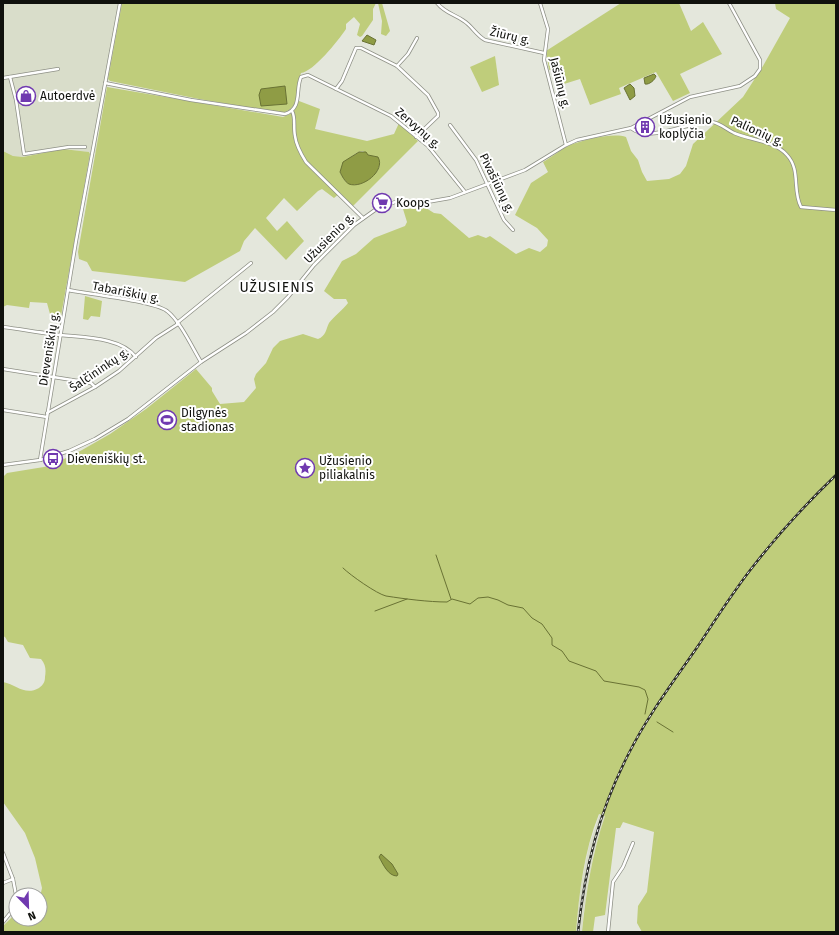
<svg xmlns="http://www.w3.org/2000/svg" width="839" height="935" font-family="'Fira Sans',sans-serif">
<rect width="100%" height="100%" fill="#e4e7dc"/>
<g fill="#d9ddca">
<polygon points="3,3 122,3 95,153 63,149 23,157 13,156 3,151"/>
<polygon points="604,802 607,810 594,853 584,910 582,932 576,932 580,889 589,846"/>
</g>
<g fill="#bfcd7b" fill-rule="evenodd">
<path d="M 122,3 L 376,3 L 373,9 L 373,20 L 362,36 L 360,37 L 357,35 L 360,24 L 354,17 L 346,24 L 346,29 C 338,41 313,72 301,73 C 296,88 301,110 281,113 L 199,99 L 110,81 L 108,79 Z"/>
<polygon points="378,3 382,3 390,31 386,36 381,34 382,21"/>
<polygon points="621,3 679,3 691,31 703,22 722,54 680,74 690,93 673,101 656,72 619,88 621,94 590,105 580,79 564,84 559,67 549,70 546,51"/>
<path d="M 775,3 L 836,3 L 836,932 L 642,932 L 637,923 L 638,906 L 647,892 L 654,832 L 623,822 L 620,828 L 616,828 L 605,915 L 595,917 L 593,932 L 582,932 C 586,893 592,854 605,816 L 599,814 C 584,851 579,893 576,932 L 3,932 L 3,926 L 16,913 L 16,919 L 40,919 L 42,906 L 40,897 L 42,888 L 35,858 L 25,833 L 3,802 L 3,682 C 17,685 25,696 39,688 C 43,685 45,682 45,677 C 46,670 46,665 41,659 L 30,658 L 23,645 L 8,642 L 5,637 L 3,636 L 3,477 L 7,473 L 50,466 L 82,450 L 110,434 L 146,409 L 196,369 L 212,388 L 212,391 L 220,404 L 244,402 L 256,388 L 254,379 L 256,374 L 266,363 L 273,348 L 280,341 L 303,334 L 318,339 C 326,336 326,329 329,323 C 334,316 343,310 348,303 L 346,299 L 334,299 L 324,291 L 342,261 L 356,254 L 374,238 L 405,226 L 407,222 L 403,209 L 426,208 L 434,213 L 441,214 L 469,238 L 478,235 L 486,238 L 490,236 L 516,254 L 529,248 L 540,252 L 547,246 L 548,240 L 537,228 L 515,215 L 531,183 L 548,172 L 543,162 C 552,157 561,149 570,145 C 583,140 613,132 626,137 L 631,151 L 638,160 L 642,172 L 647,181 L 669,179 L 680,174 L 686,166 L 693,144 L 743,97 L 763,66 L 790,18 L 776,9 Z"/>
<polygon points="495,56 499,85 482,92 470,67"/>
<path d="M 107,87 L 283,117 L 292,113 L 299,101 L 320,109 L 315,129 L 367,141 L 394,134 L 399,123 L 418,141 L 353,206 L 340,193 L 334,198 L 322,189 L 318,191 L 297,211 L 284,198 L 266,218 L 277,231 L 287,221 L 304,241 L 286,260 L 255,228 L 244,241 L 240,251 L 185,282 L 92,271 L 87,262 L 79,259 L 78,252 ZM 363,151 L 368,155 L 375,157 L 380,165 C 376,176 367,181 356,185 L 345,181 L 340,172 C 345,163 353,152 363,151 Z"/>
<polygon points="63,149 89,152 90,154 61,316 50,314 47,303 30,302 29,308 7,305 3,307 3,151 13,156 23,157"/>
<polygon points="85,296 102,301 100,317 91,316 88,320 83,319"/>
</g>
<g fill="#8f9c45" stroke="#697234">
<polygon points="367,35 376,40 374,45 362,41"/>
<path d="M 654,74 L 656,76 C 655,80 649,85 645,84 L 644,78 Z"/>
<polygon points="630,84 634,88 635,96 630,100 624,88"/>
<polygon points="285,86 287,104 261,106 259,95 261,89"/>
<path d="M 359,152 L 366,152 L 368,155 L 378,157 C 386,171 362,189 349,184 C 345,182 342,176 340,172 L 343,162 Z"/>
<path d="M 381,854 L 392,864 L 398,874 L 397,876 C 388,876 383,864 379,857 Z"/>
</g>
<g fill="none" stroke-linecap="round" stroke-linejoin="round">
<g stroke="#697234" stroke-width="1">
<polyline points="436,555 451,599"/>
<path d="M 343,568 C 350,575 377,594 386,596 C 405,599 429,602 447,602 L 452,599 L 470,604 L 478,598 L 488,597 L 498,600 L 508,605 L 523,608 L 532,618 L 542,624 L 552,638 L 552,645 L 562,651 L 569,661 L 596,671 L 604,681 L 639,687 L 645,690 L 648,699 L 645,714"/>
<polyline points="375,611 407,599"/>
<polyline points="657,722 673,732"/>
</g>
<defs>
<g id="minor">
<path d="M 437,3 C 445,13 454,14 464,21 C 472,26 476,35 485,40 L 544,53"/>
<polyline points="540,3 548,29 544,60 566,145"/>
<polyline points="397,66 408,54 417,38"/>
<polyline points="10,77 16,100 24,154 69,147 85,147"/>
<polyline points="3,78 58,69"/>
<path d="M 105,83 L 191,100 L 285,114 C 303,108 295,90 301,77 L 308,75 L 391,116 L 428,146 L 465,192"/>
<polyline points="336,89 342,81 356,48 361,48 397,66 428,95 438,113 438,116 416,137"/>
<path d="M 292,111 C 296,118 293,127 295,136 C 296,145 301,154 306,162 L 363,218"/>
<polyline points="450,125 476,160 504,220 513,230"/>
<path d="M 631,128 C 650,144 691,120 712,122 C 720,123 726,129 734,133 C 750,140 775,141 787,155 C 801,170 792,190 801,207 L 836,210"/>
<path d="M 68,290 C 88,294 153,301 167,311 C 180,321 192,347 201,362"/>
<polyline points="177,323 251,263"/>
<path d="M 3,327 C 19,329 36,332 52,334 C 77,338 119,335 136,357"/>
<polyline points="3,369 91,383 95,387"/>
<polyline points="3,410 47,417"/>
<polyline points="47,413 95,387 119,371 156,338 178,324"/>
<polyline points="40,460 76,241 120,3"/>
<polyline points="3,465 40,460 69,451 95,439 128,419 201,362 246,333 273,312 288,297 314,265 354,225 375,210 395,202 427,202 450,198 525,170 566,145 577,140 631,128 690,97 740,86 755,76 760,69 760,60 729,3"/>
<polyline points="3,853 13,879 16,895"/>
<polyline points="3,883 13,879"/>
<polyline points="3,922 16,906"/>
<polyline points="608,932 613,882 623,867 633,843"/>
</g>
</defs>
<use href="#minor" stroke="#8e9086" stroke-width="4"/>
<use href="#minor" stroke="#fff" stroke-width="2.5"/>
<defs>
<path id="rail" d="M 578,932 C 585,867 599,811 629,753 C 648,715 674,681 698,646 C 716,619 734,590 755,564 C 780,532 807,503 836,475"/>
</defs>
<use href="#rail" stroke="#2c2d28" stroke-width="2.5"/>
<use href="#rail" stroke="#fff" stroke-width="1" stroke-dasharray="3" stroke-linecap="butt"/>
</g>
<defs>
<symbol id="shop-ring" viewBox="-11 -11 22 22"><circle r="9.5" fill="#fff" stroke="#7039b0" stroke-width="1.5"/><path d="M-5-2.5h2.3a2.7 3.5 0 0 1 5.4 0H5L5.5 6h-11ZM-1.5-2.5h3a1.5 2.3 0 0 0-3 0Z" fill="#7039b0"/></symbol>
<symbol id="building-ring" viewBox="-11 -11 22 22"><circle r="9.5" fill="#fff" stroke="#7039b0" stroke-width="1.5"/><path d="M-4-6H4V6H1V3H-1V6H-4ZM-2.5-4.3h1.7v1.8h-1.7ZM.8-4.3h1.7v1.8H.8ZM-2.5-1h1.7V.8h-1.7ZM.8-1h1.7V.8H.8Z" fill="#7039b0"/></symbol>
<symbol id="supermarket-ring" viewBox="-11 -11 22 22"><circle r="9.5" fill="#fff" stroke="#7039b0" stroke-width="1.5"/><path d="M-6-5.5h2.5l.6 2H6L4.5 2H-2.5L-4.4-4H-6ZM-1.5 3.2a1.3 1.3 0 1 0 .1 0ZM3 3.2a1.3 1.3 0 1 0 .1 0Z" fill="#7039b0"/></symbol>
<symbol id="stadium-ring" viewBox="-11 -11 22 22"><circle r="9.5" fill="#fff" stroke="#7039b0" stroke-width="1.5"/><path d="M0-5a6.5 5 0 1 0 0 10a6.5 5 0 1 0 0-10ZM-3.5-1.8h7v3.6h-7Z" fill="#7039b0"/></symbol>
<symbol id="bus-ring" viewBox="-11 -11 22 22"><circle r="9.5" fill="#fff" stroke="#7039b0" stroke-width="1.5"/><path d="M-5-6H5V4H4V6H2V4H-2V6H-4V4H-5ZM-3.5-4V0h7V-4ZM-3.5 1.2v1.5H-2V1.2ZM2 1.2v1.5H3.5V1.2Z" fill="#7039b0"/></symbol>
<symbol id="sight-ring" viewBox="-11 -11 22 22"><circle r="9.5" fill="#fff" stroke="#7039b0" stroke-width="1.5"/><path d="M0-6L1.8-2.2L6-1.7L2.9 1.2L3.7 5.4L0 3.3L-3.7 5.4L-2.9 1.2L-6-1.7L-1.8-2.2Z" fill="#7039b0"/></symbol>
</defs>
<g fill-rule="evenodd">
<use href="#shop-ring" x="15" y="85" width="22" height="22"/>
<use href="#building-ring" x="634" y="116" width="22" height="22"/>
<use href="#supermarket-ring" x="371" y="192" width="22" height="22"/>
<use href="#stadium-ring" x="156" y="409" width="22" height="22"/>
<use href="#bus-ring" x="42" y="448" width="22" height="22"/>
<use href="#sight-ring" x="294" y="457" width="22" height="22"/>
</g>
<g text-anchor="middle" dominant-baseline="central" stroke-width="4" stroke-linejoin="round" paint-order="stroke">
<g font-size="12" fill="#10110d" stroke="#fff">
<text transform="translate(510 36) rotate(13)">Žiūrų g.</text>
<text transform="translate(560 83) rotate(76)">Jašiūnų g.</text>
<text transform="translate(418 128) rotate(41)">Zervynų g.</text>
<text transform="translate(757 131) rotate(24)">Palionių g.</text>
<text transform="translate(497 183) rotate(64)">Pivašiūnų g.</text>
<text transform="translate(329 238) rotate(-45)">Užusienio g.</text>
<text transform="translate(126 292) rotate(11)">Tabariškių g.</text>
<text transform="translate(49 349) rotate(-81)">Dieveniškių g.</text>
<text transform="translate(99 370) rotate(-34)">Šalčininkų g.</text>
</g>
<g font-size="12" fill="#10110d" stroke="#fff" text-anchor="start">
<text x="40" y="96">Autoerdvė</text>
<text x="659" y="120">Užusienio<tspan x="659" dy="14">koplyčia</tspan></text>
<text x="396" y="203">Koops</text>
<text x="181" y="413">Dilgynės<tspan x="181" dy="14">stadionas</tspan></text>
<text x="67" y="459">Dieveniškių st.</text>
<text x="319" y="461">Užusienio<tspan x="319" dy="14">piliakalnis</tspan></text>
</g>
<g font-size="14" letter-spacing="1" fill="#10110d" stroke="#fff">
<text x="277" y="287">UŽUSIENIS</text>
</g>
</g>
<rect width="839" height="935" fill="none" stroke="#10110d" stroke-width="8"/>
<g transform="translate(28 907) rotate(157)"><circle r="19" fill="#ffffff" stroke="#9fa09e"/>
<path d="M0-3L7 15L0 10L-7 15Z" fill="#7039b0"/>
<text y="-6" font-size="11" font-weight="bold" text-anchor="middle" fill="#10110d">N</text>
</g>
</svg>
